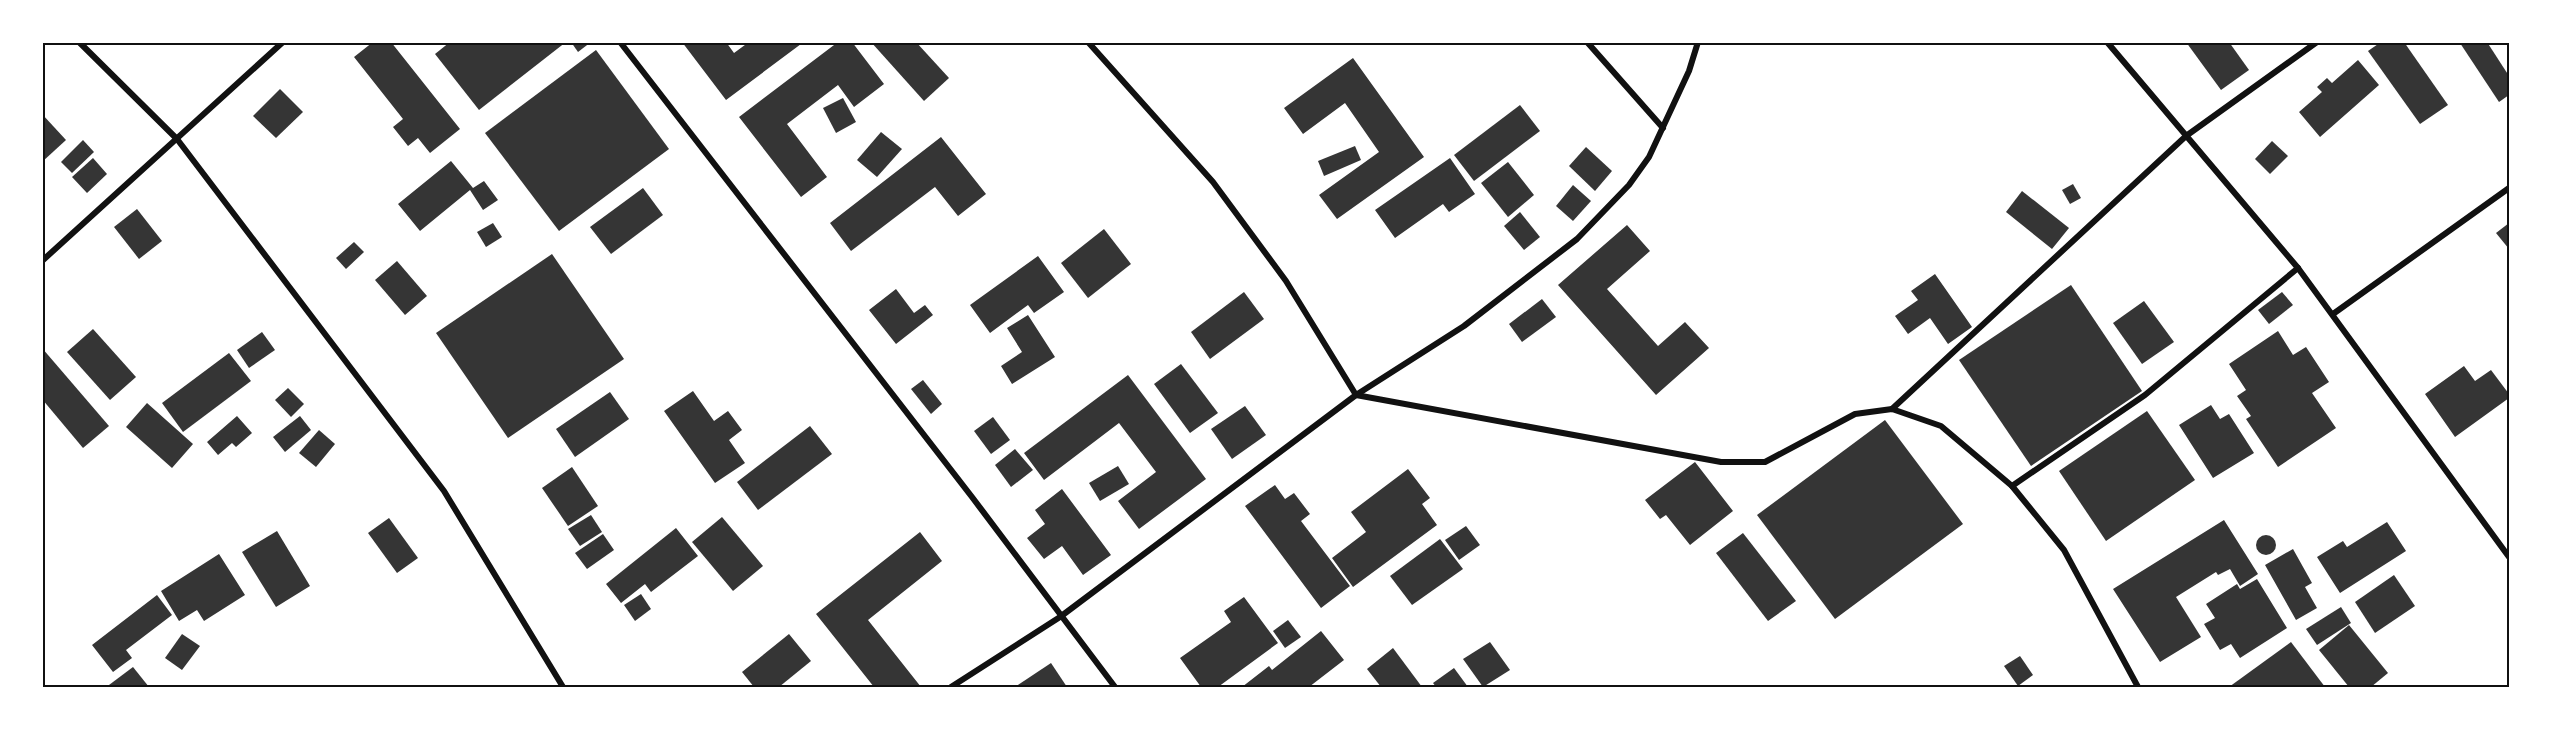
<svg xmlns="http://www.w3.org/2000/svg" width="2551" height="729" font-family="Lato,sans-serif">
<rect width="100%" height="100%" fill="#fff"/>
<g fill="#353535">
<polygon points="373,42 391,42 460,129 430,153 418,138 408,146 393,127 403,119 354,57"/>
<polygon points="450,42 566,42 479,110 435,54"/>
<polygon points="571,42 591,42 578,52"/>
<polygon points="682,42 726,42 734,53 749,42 799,42 801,44 726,100"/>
<polygon points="838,42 852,42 884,84 854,107 838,85 787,124 827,177 801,197 739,117"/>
<polygon points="871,42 916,42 949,78 924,101"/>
<polygon points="2186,42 2229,42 2249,70 2221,90"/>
<polygon points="2381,42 2404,42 2448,105 2420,124 2368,51"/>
<polygon points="2462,42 2487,42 2509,76 2509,95 2499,102 2460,43"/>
<polygon points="596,50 669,149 559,231 485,133"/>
<polygon points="1353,58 1424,157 1337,219 1319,195 1379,152 1345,103 1303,134 1284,108"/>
<polygon points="2358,60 2379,85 2320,137 2299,112 2322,92 2317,87 2327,78 2332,83"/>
<polygon points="280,89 303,112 276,138 253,116"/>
<polygon points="843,98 856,122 836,133 823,108"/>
<polygon points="1520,105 1540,131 1474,181 1454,155"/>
<polygon points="42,114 66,140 42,162"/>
<polygon points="881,132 902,149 877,177 857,160"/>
<polygon points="941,137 986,194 958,216 935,187 851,251 830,223"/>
<polygon points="83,140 94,152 72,173 61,162"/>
<polygon points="2272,141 2288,156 2270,174 2255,159"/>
<polygon points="1355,146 1361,160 1324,176 1318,161"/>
<polygon points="1586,147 1612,171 1595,191 1569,166"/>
<polygon points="93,158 107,174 87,193 72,177"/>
<polygon points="1450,158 1475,194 1449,212 1443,204 1395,238 1375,210"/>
<polygon points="451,161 473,188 484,181 498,200 483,210 470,190 420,231 398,204"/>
<polygon points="1508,162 1534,195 1508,217 1481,183"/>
<polygon points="2073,184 2081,198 2070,204 2062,190"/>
<polygon points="1573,185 1591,201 1573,221 1556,206"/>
<polygon points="643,188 663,215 611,254 590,227"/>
<polygon points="2022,191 2069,228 2052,249 2006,212"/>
<polygon points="137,209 162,241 139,259 114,227"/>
<polygon points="1520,212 1540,237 1524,250 1504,226"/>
<polygon points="493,223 502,237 486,247 477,232"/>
<polygon points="2509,223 2509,249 2496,233"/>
<polygon points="1627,225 1650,251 1607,289 1658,346 1685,322 1709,348 1656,395 1558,285"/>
<polygon points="1104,229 1131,264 1088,298 1061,263"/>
<polygon points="354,242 364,252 346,269 336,258"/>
<polygon points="552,254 624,359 508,438 436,333"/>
<polygon points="1038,256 1064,292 1034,313 1028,305 990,333 970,305"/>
<polygon points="397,261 427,296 405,315 375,280"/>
<polygon points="1935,274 1972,327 1948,344 1930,318 1908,334 1895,316 1918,300 1911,291"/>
<polygon points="2071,285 2142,391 2031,466 1959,360"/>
<polygon points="896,289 914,313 925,305 933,315 896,344 869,310"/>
<polygon points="1244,292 1264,319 1210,359 1191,332"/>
<polygon points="2282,292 2293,305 2269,324 2258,310"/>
<polygon points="1542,299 1556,317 1522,342 1509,324"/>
<polygon points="2144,301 2174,342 2142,364 2113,323"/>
<polygon points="1028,315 1055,357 1012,384 1001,366 1022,352 1007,328"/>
<polygon points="93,329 136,377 110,400 67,352"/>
<polygon points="2278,331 2293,355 2306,347 2329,382 2312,393 2336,428 2278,467 2246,419 2251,416 2237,396 2246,390 2229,364"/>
<polygon points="262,332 275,350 249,368 237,350"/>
<polygon points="42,348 109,426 83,448 42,399"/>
<polygon points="229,353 251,381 183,432 162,403"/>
<polygon points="1181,364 1218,413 1190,433 1154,384"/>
<polygon points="2464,366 2475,381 2491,370 2509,394 2509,398 2455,437 2425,394"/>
<polygon points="1128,375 1206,479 1139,529 1118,501 1156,472 1119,423 1044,480 1024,453"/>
<polygon points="923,380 942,404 931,414 911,389"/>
<polygon points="288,388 304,404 291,417 275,400"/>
<polygon points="693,391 714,421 728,411 742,430 729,440 745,463 715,483 664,411"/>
<polygon points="610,392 629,419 575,457 556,429"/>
<polygon points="147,403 193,444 172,468 126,427"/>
<polygon points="2211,405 2220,419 2229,414 2254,453 2213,478 2179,425"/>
<polygon points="1245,406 1266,435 1232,459 1211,429"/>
<polygon points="2147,411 2195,480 2106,541 2059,471"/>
<polygon points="237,416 252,433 236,447 232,443 218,455 207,442"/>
<polygon points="300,416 311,430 285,452 273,437"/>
<polygon points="993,417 1010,440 991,454 974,431"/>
<polygon points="1885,420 1963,524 1835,619 1757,515"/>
<polygon points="810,426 832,454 758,510 737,482"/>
<polygon points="319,430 335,444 316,467 299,453"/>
<polygon points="1015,449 1033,470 1011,487 995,465"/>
<polygon points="1695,462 1733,511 1690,545 1666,515 1660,519 1645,500"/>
<polygon points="1118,466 1129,484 1100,501 1089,483"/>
<polygon points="572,467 598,506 568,526 542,488"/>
<polygon points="1408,469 1430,498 1422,504 1437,525 1353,587 1332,558 1366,532 1351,512"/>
<polygon points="1275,485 1285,499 1294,493 1310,514 1301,521 1350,586 1321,608 1245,506"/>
<polygon points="1062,489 1111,555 1083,575 1062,546 1044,559 1027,538 1045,524 1035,510"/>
<polygon points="591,515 602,532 580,546 568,529"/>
<polygon points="722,517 763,566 733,591 692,542"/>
<polygon points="389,518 418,558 397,573 368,533"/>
<polygon points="2224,520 2258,574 2240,586 2230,569 2218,575 2216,572 2176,597 2201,637 2160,662 2113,589"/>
<polygon points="2387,522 2406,551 2340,593 2317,557 2343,541 2347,547"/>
<polygon points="1466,526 1480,545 1459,560 1445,540"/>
<polygon points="676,528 698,556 651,592 645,584 621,603 606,584"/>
<polygon points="277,531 310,586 276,607 242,552"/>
<polygon points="920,532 942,561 868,620 921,687 874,687 816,614"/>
<polygon points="1743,533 1796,601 1768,621 1716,553"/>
<polygon points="603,534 614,550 587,569 575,553"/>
<circle cx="2266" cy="545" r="10"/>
<polygon points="1440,539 1463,569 1412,605 1390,576"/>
<polygon points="2293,549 2312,583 2305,587 2317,608 2296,620 2265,565"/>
<polygon points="219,554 245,595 204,621 197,610 179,621 161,591"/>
<polygon points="2394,575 2415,606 2375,633 2355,602"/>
<polygon points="2257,579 2287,628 2240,658 2231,644 2220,650 2204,624 2215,618 2206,604 2237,584 2240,589"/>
<polygon points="641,594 651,609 635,621 624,605"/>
<polygon points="157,595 172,615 126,650 132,658 113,672 92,645"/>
<polygon points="1244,597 1278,643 1218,687 1201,687 1180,658 1231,622 1224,611"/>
<polygon points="2341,607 2351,623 2317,645 2306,629"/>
<polygon points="1288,620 1301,637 1285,648 1273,631"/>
<polygon points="2349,625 2388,673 2371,687 2349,687 2319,650"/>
<polygon points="1321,631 1344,660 1309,687 1242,687 1269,666 1272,670"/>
<polygon points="182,634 200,646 182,670 165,658"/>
<polygon points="789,634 811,661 779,687 754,687 742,672"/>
<polygon points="1490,642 1510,670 1483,687 1463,659"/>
<polygon points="2291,642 2325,687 2229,687"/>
<polygon points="1393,648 1422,687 1381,687 1367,669"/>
<polygon points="2020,656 2033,675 2018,686 2004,666"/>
<polygon points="1051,663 1067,687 1015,687"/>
<polygon points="133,667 149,687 111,687 109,685"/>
<polygon points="1454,668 1468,687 1436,687 1433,683"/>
</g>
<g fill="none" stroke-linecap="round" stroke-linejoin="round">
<g stroke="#111" stroke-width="6">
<polyline points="79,42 177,139 444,491 563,687"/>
<polyline points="620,42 972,497 1115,687"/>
<polyline points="1088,42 1213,182 1286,281 1356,395 1721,462 1765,462 1855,414 1892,409 1941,426 2012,486 2064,550 2138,687"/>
<polyline points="1587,42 1663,128"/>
<polyline points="2107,42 2298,268 2509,557"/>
<polyline points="42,261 283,42"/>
<polyline points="2333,314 2509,188"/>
<polyline points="1892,409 2186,136 2317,42"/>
<polyline points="2012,486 2145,395 2298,268"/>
<polyline points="951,687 1060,617 1356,395 1464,326 1577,239 1629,185 1649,157 1689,71 1698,42"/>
</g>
</g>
<rect width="2551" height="729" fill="none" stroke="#ffffff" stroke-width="87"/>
<rect x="44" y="44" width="2464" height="642" fill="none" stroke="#111" stroke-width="2"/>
</svg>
